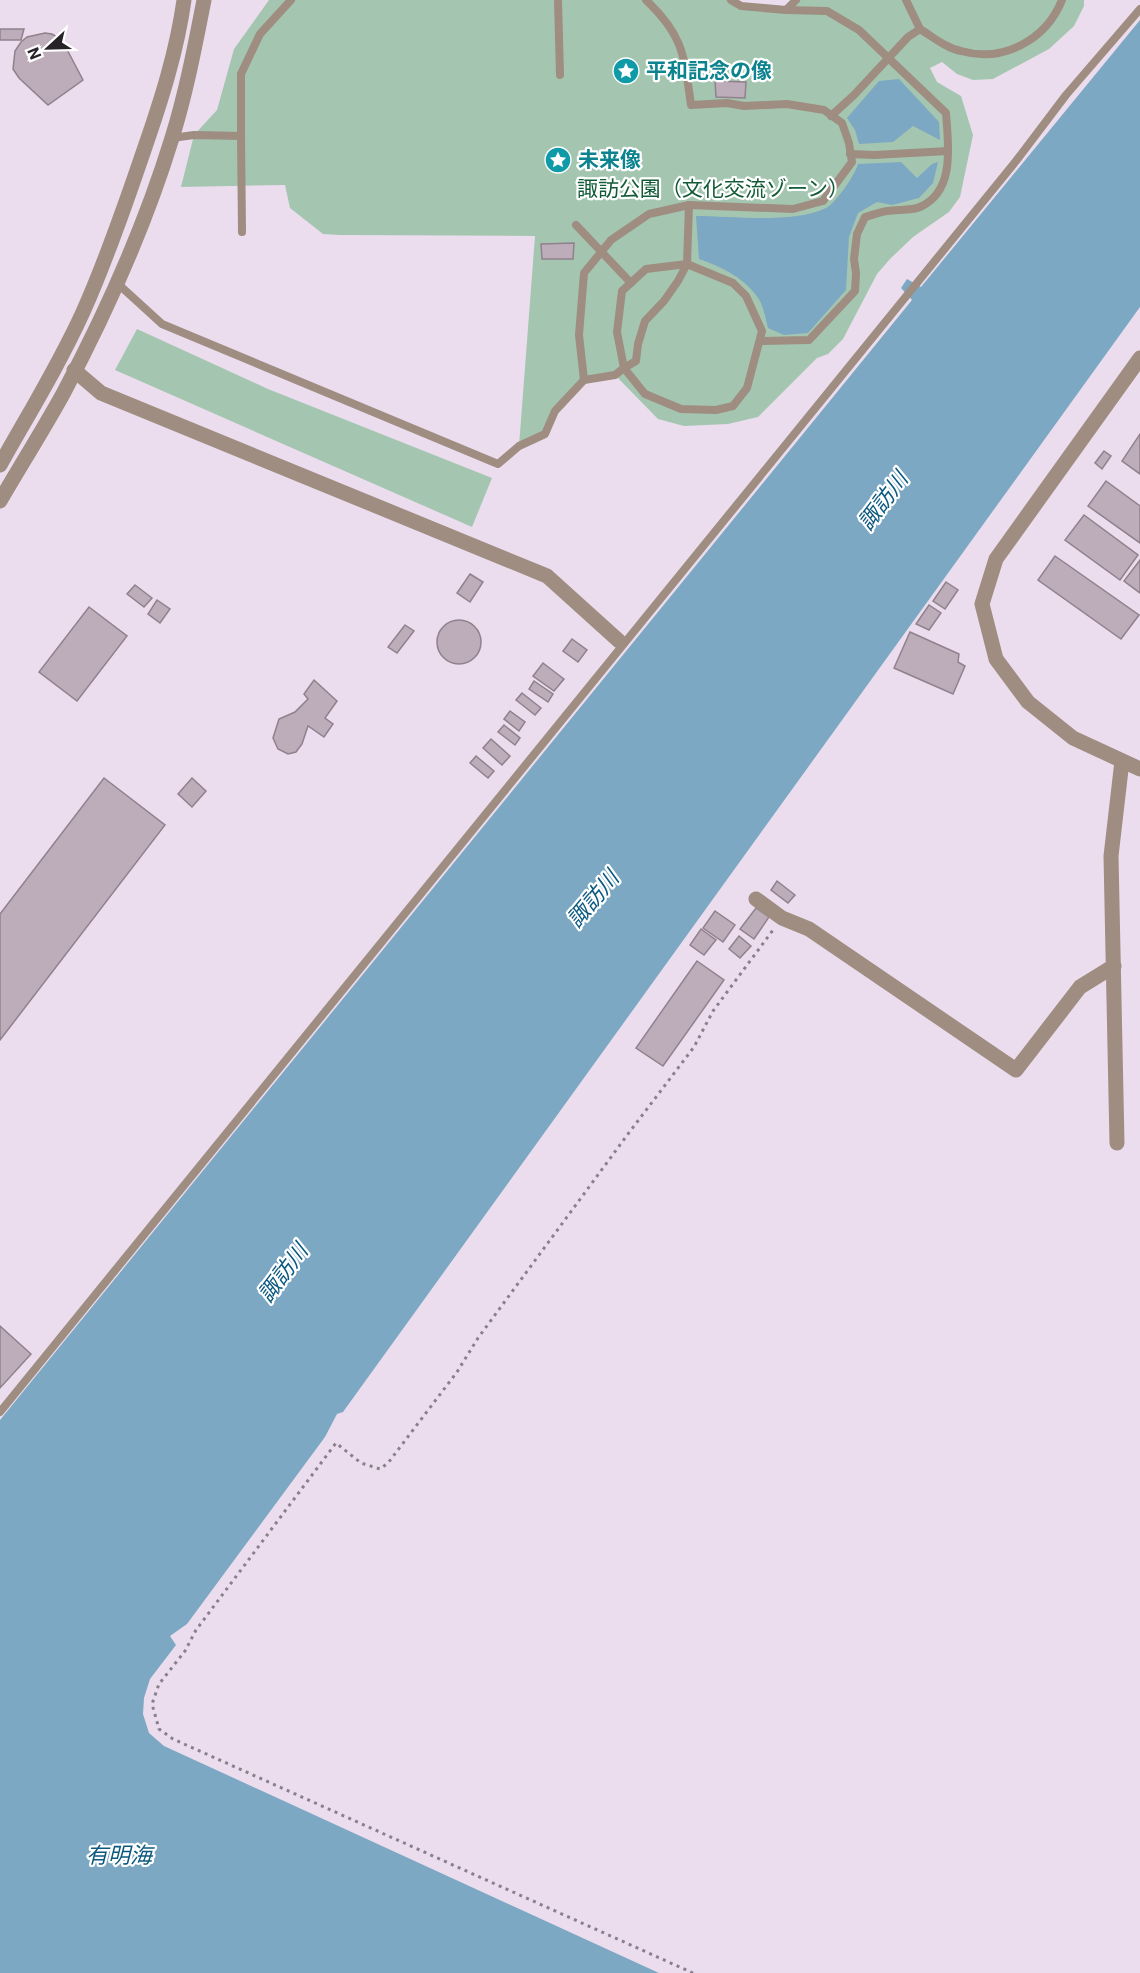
<svg xmlns="http://www.w3.org/2000/svg" width="1140" height="1973" font-family="Roboto,'Noto Sans JP',sans-serif">
<rect width="100%" height="100%" fill="#ebddee"/>
<g fill="#a4c6b0">
<polygon points="269,0 731,0 741,6 785,10 796,0 1084,0 1084,6 1074,26 1049,49 993,79 973,80 957,74 942,62 930,68 937,82 961,96 973,135 960,197 949,212 913,237 890,259 877,274 843,339 828,354 817,358 758,417 728,424 684,426 658,419 615,375 584,380 555,411 545,434 519,446 535,236 340,235 323,234 290,208 285,185 181,187 194,135 217,110 234,49"/>
<polygon points="137,329 268,389 492,478 472,527 115,370"/>
</g>
<g fill="#7da8c3">
<polygon points="1140,20 1140,307 343,1412 337,1414 325,1437 187,1624 170,1636 176,1645 150,1679 144,1698 143,1714 149,1733 164,1746 659,1973 0,1973 0,1420 912,300 901,288 907,279 921,287"/>
<polygon points="899,79 939,122 940,140 913,126 893,142 859,144 855,130 847,118 879,81"/>
<path d="M 901,162 L 917,178 L 932,164 L 938,162 L 933,183 L 919,198 L 892,205 L 877,202 L 858,213 L 849,237 L 846,290 L 808,333 L 784,335 L 768,328 C 766,320 764,309 760,301 C 747,279 722,267 699,259 L 696,216 C 733,216 792,224 826,208 C 836,203 855,175 858,164 Z"/>
</g>
<g fill="#bdacb9" stroke="#90818d" stroke-width="1.5">
<polygon points="0,29 24,29 21,40 0,40"/>
<polygon points="45,33 52,34 62,40 83,80 48,105 19,78 13,69 15,51 21,42 27,37"/>
<polygon points="715,81 746,82 745,98 716,97"/>
<polygon points="574,243 573,259 542,259 541,244"/>
<polygon points="1140,434 1140,474 1122,461"/>
<polygon points="1104,451 1111,456 1102,469 1095,463"/>
<polygon points="1106,481 1140,506 1140,543 1088,506"/>
<polygon points="1084,515 1138,555 1120,580 1065,540"/>
<polygon points="1055,556 1139,615 1121,639 1038,580"/>
<polygon points="1140,560 1140,593 1124,581"/>
<polygon points="470,574 483,582 470,602 457,593"/>
<polygon points="946,582 958,590 945,609 933,601"/>
<polygon points="135,585 152,598 144,607 127,594"/>
<polygon points="157,600 170,609 160,623 148,614"/>
<polygon points="929,605 941,613 929,630 916,624"/>
<polygon points="89,607 127,636 77,701 39,672"/>
<circle cx="459" cy="642" r="22"/>
<polygon points="405,625 414,631 397,653 388,647"/>
<polygon points="910,632 959,654 958,662 965,666 953,694 894,668"/>
<polygon points="572,639 587,650 578,662 563,651"/>
<polygon points="543,663 564,679 554,691 533,676"/>
<polygon points="314,680 337,701 325,718 333,724 324,737 308,726 302,744 296,752 288,754 278,749 273,738 279,719 295,712 308,699 304,694"/>
<polygon points="534,681 553,694 548,702 529,689"/>
<polygon points="522,693 541,708 535,715 516,700"/>
<polygon points="510,711 525,722 519,731 504,719"/>
<polygon points="504,725 520,738 515,745 498,732"/>
<polygon points="491,739 510,756 502,765 483,748"/>
<polygon points="476,756 494,771 488,778 470,763"/>
<polygon points="104,778 165,825 0,1040 0,914"/>
<polygon points="192,778 206,791 192,807 178,794"/>
<polygon points="777,881 795,895 788,903 771,890"/>
<polygon points="756,908 769,917 754,939 740,929"/>
<polygon points="715,911 735,925 723,942 703,928"/>
<polygon points="701,929 716,940 704,955 690,945"/>
<polygon points="739,936 751,946 740,958 729,949"/>
<polygon points="697,961 724,980 663,1066 636,1048"/>
<polygon points="0,1326 31,1354 0,1388"/>
</g>
<g fill="none" stroke-linecap="round" stroke-linejoin="round">
<polyline stroke="#89808b" stroke-width="3" stroke-dasharray="3 4.5" stroke-linecap="butt" points="693,1973 173,1739 159,1729 152,1704 159,1684 185,1651 196,1630 336,1443 361,1463 380,1469 388,1463 457,1372 478,1338 628,1134 694,1047 713,1011 773,930"/>
<g stroke="#9e8d80" stroke-width="8">
<polyline points="558,0 560,75"/>
<polyline points="731,0 741,6 786,10 796,0"/>
<polyline points="906,0 920,29"/>
<path d="M 831,116 L 854,95 L 908,37 L 920,29 C 933,37 946,48 961,51 C 1003,63 1046,40 1062,0"/>
<polyline points="241,136 242,232"/>
<polyline points="172,138 194,135 241,136 241,74 260,34 291,0"/>
<polyline points="850,154 874,155 948,151"/>
<polyline points="576,225 631,283"/>
<polygon points="687,264 733,283 746,296 762,331 747,388 733,406 716,410 681,409 645,394 624,368 636,361 638,344 645,321 664,301 678,281"/>
<path d="M 117,283 L 162,324 L 498,464 L 519,446 L 545,434 L 555,411 L 584,380 L 615,375 L 624,368 L 617,332 L 622,291 L 646,269 L 687,264 L 689,205 L 793,209 L 823,201 L 852,162 L 849,143 L 842,123 L 824,110 L 787,104 L 744,106 L 727,103 L 691,105 C 684,56 684,36 646,0"/>
<path d="M 760,341 L 809,340 L 855,291 L 856,273 L 854,259 L 857,234 L 865,217 C 872,215 880,212 887,211 C 897,209 911,211 920,207 C 956,191 948,144 946,113 L 859,30 L 827,11 L 786,10"/>
<polyline points="584,380 579,335 584,273 611,240 649,214 689,205"/>
<polyline points="0,1412 1016,161 1066,95 1140,9"/>
</g>
<g stroke="#9e8d80" stroke-width="15">
<polyline points="74,370 101,393 547,576 619,641"/>
<polyline points="756,899 782,918 809,929 1016,1070 1080,987 1114,966"/>
<polyline points="1117,1143 1111,856 1122,761"/>
</g>
<g stroke="#9e8d80" stroke-width="15">
<polyline points="1140,358 996,559 982,604 996,659 1028,702 1073,738 1140,769"/>
<path d="M 0,465 C 28,415 59,365 83,312 C 106,261 126,203 144,150 C 161,101 177,51 184,0"/>
<path d="M 0,501 C 21,465 43,430 63,394 C 106,313 145,226 172,138 C 186,93 195,46 204,0"/>
</g>
</g>
<defs>
<symbol id="sight-disc" viewBox="-11 -11 22 22"><circle r="9.5" fill="#0f9aa8" stroke="#fff"/><path d="M0-6L1.8-2.2L6-1.7L2.9 1.2L3.7 5.4L0 3.3L-3.7 5.4L-2.9 1.2L-6-1.7L-1.8-2.2Z" fill="#fff"/></symbol>
</defs>
<g fill-rule="evenodd">
<use href="#sight-disc" x="611" y="56" width="30" height="30"/>
<use href="#sight-disc" x="543" y="145" width="30" height="30"/>
</g>
<g text-anchor="middle" dominant-baseline="central" stroke-width="4.5" stroke-linejoin="round" paint-order="stroke">
<g font-size="21" font-weight="bold" fill="#0d838f" stroke="#fff" text-anchor="start">
<text x="646" y="71">平和記念の像</text>
<text x="578" y="160">未来像</text>
</g>
<g font-size="21" fill="#135b37" stroke="#fff">
<text x="713" y="189">諏訪公園（文化交流ゾーン）</text>
</g>
<g font-size="22" font-style="italic" fill="#0c597f" stroke="#fff">
<text transform="translate(883 501) rotate(-53)">諏訪川</text>
<text transform="translate(593 899) rotate(-50)">諏訪川</text>
<text transform="translate(283 1273) rotate(-53)">諏訪川</text>
<text x="119" y="1855">有明海</text>
</g>
</g>
<g transform="translate(48 48) rotate(248)" stroke="#ffffff" stroke-width="4.5" paint-order="stroke">
<path d="M0-4.5L10 22L0 15L-10 22Z" fill="#272228"/>
<text y="-9" font-size="16" font-weight="bold" text-anchor="middle" fill="#272228">N</text>
</g>
</svg>
